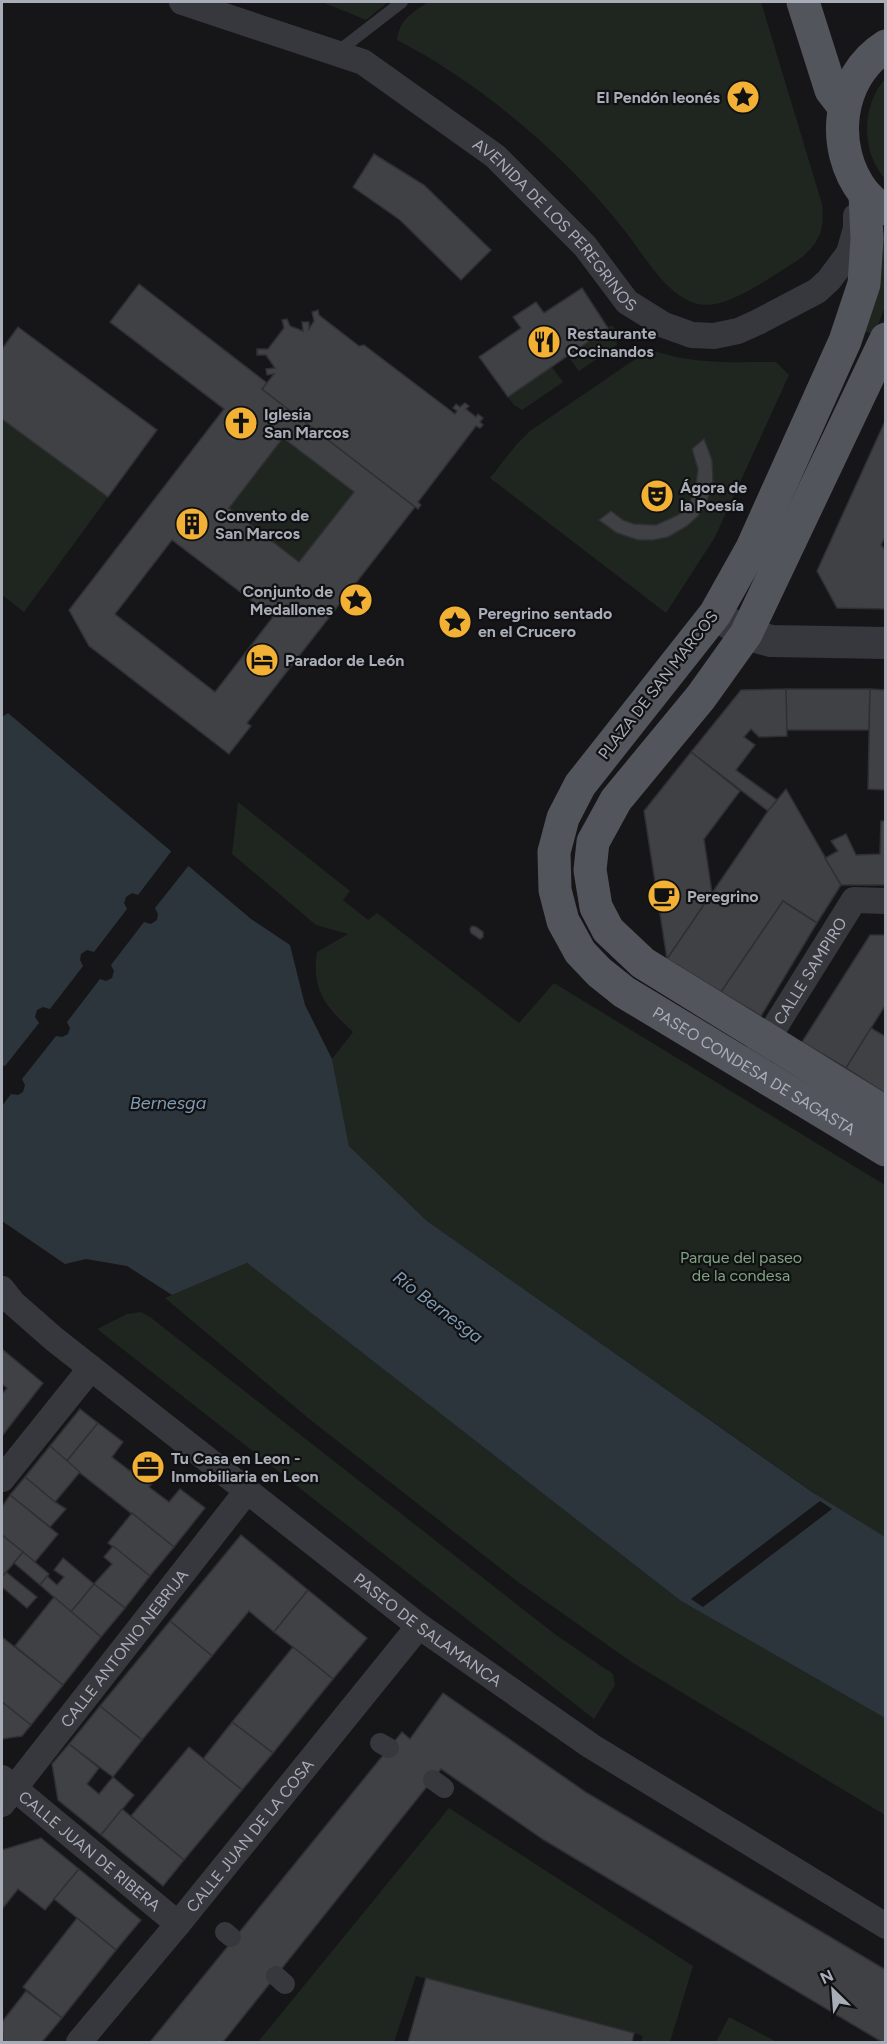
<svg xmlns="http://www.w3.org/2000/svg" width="887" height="2044" font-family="Figtree,sans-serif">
<rect width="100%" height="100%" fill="#161618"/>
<g fill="#1e261f">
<polygon points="322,2 388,2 366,20"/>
<path d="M 428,2 L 761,2 L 822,204 C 827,238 811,253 784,269 C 762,283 724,310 698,304 C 667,297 644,255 625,231 C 567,157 481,83 397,40 C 399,20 413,12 428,2 Z"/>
<path d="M 885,79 L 885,179 C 861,152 861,106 885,79 Z"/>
<polygon points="881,231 885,233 885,306 875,334 863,331"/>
<polygon points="612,325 615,329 617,345 579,371 568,356"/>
<path d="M 650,349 C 691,365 733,362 776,362 L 789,375 L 715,537 L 666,613 L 490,478 L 516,445 L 530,431 Z"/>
<polygon points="552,367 563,382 522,410 514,405 508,397"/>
<polygon points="2,419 108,497 24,612 2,595"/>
<polygon points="283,438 354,492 299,562 229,508"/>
<path d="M 238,802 L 350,891 L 343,900 L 368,920 L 377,913 L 519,1023 L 554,983 L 885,1185 L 885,1543 L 427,1221 L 349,1146 L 332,1059 L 353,1032 C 326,1007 311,991 317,952 L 348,934 L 316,925 L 232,854 Z"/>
<polygon points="247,1263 681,1601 885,1718 885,1815 633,1663 518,1582 308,1418 165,1298"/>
<polygon points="141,1312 150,1317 556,1635 613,1674 615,1685 594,1719 97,1329 127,1314"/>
<polygon points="449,1808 693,1966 670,2042 641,2042 643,2036 634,2033 416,1976 394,2042 258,2042"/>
<polygon points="729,2017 777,2042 716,2042"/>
</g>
<polygon fill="#2c353c" points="8,713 251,919 290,945 305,1005 332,1059 349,1146 427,1221 812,1492 885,1537 885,1718 681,1601 247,1263 172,1295 127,1266 86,1259 65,1264 2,1221 2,717"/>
<g fill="#161618">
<polygon points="173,849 190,864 155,908 158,914 157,920 151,924 144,922 111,965 114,971 112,978 106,981 100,979 67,1022 70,1028 68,1034 62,1037 56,1036 22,1079 25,1085 23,1092 18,1095 11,1094 2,1106 2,1065 5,1066 39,1023 35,1017 37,1010 43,1007 50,1009 83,966 80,960 81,954 87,950 94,952 127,909 124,903 126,897 132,893 138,895"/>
<polygon points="820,1501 832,1509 703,1607 691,1599"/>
</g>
<g fill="#404145" stroke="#303034" stroke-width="1.5" fill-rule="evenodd">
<polygon points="374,154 424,185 491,250 461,280 400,220 353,187"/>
<path d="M 139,284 L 267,383 L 262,389 L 415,507 L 247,723 L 251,726 L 229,754 L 89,646 L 69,610 L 224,409 L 110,322 ZM 283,438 L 354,492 L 299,562 L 229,508 ZM 172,540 L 273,617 L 215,692 L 115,614 Z"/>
<polygon points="582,288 608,328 508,397 479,357 521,328 513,317 536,302 544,313"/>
<polygon points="318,310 319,315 359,346 364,345 455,414 457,411 453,408 456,404 460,407 465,403 469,406 466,409 476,417 478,414 483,418 480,422 483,425 480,428 476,426 418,502 421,505 418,509 262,389 274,374 267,375 266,369 275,368 266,355 257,355 257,349 268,349 284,328 282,320 287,319 290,326 303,331 302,322 309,322 309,329 314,321 312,312"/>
<polygon points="18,327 157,430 108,497 2,419 2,349"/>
<polygon points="886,419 886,540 884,539 881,545 886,551 886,609 837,608 817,571"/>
<polygon points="704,439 712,460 713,482 706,504 698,516 687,526 668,537 653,540 638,540 617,533 599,520 611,511 623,520 634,524 656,525 678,515 687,507 695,491 698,469 692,449"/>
<polygon points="786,689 870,689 869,730 786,730"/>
<polygon points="786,689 787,736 759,737 751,729 744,737 755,745 736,770 777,800 768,811 691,752 741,690"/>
<polygon points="870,689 886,690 886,790 868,789"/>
<polygon points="691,752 740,791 704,839 712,893 667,959 644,811"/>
<polygon points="786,789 841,885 817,923 783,901 721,992 667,959 768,811"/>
<polygon points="881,821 886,821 886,885 841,885 825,858 838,851 831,841 846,834 856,855 880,854"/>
<polygon points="783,901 817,923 761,1016 721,992"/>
<polygon points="472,926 476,927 483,932 483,937 480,939 471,933 470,929"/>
<polygon points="870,935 886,935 886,1004 846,1068 802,1042"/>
<polygon points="871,1028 886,1037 886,1094 846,1068"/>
<polygon points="2,1349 43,1383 2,1436 2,1394 7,1388 2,1384"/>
<polygon points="80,1409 98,1423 66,1462 50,1446"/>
<polygon points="98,1423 123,1442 112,1457 130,1471 141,1457 161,1473 149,1487 169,1502 180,1489 205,1508 174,1547 66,1462"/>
<polygon points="50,1446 80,1472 55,1502 25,1477"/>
<polygon points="25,1477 55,1502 66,1509 50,1527 10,1495"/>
<polygon points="10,1495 58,1534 35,1562 2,1535 2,1507"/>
<polygon points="132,1513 174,1547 150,1576 108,1543"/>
<polygon points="2,1535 23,1552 2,1577"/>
<polygon points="241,1535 308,1590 274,1632 249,1611 212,1656 170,1621"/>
<polygon points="113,1546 150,1576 125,1608 94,1584 112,1564 104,1557"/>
<polygon points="23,1552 49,1574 40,1585 14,1563"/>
<polygon points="63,1558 94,1584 71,1612 40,1585 47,1576 57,1585 64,1577 54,1570"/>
<polygon points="6,1572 37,1597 27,1608 2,1587 2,1577"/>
<polygon points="94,1584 125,1608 101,1637 71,1612"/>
<polygon points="308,1590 367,1638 333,1679 274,1632"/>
<polygon points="54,1597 101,1637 63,1685 15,1646"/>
<polygon points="170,1621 212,1656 142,1740 100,1706"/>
<polygon points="2,1637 63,1685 31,1725 2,1702"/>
<polygon points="293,1647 333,1679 273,1753 232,1722"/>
<polygon points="443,1693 587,1793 886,1970 886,2042 882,2042 544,1840 441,1769 223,2042 150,2042 402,1732 410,1739"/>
<polygon points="2,1702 31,1725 22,1736 2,1739"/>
<polygon points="100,1706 142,1740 113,1777 69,1744"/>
<polygon points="232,1722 273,1753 242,1790 203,1759"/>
<polygon points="69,1744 99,1768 87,1784 99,1794 113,1777 134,1795 101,1835 58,1800 52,1764"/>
<polygon points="189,1747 242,1790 184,1860 131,1816"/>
<polygon points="122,1809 184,1860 163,1886 101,1835"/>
<polygon points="41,1838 79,1869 45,1910 18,1889 2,1909 2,1850"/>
<polygon points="79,1869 141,1920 116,1950 54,1899"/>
<polygon points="77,1918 116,1950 62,2018 23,1987"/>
<polygon points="426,1978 634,2033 632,2042 408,2042"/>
<polygon points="26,1991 62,2018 42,2042 3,2042 2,2022"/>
</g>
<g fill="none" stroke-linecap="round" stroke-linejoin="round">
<polyline stroke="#37383d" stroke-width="12" points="336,53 402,2"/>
<g stroke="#37383d" stroke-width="20">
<polyline points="380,1743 389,1748"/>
<polyline points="433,1780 444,1788"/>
<polyline points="225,1932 231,1937"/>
<polyline points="276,1976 285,1984"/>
</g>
<g stroke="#37383d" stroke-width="26">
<path id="s1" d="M 182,2 L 363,62 L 495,156 L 585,246 L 627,302 L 664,325 L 692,335 L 714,336 L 738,331 L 758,322 L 817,291 L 829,280 L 849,253 L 856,228 L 856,216"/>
<path id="s2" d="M 758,1054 L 854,900 L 886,901"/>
<path id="s3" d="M 2,1289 L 13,1303 L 54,1339 L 419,1626 L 591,1746 L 886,1926"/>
<polyline points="2,1479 91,1368"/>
<path id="s4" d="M 2,1778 L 178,1924"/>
<path id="s5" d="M 2,1804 L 247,1491"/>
<path id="s6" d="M 79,2042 L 178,1924 L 419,1626"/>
</g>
<polyline stroke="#37383d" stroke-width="32" points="715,614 746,634 771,641 886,643"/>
<g stroke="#53555c" stroke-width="33">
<polyline points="803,2 831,90 844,107"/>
<path id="s7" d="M 865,194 L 867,239 L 864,284 L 845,341 L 752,548 L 715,614 L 580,785 L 563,818 L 554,852 L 555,890 L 563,921 L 580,952 L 599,972 L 624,992 L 886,1150"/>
<path d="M 881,209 C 876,204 869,199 864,193 C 829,148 837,77 886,46"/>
<polyline points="886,339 746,634 701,697 616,800 593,842 590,870 596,907 608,930 643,963 886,1113"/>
</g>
</g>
<defs>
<symbol id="sight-disc" viewBox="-11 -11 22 22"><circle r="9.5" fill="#f2b134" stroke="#111113"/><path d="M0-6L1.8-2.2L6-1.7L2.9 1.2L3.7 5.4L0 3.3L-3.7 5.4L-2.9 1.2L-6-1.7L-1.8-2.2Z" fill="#111"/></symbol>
<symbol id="restaurant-disc" viewBox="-11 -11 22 22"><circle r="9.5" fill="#f2b134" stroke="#111113"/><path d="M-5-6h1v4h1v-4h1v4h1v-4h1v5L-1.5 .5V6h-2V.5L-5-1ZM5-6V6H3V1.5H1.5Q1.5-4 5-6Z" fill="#111"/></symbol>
<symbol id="church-disc" viewBox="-11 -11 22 22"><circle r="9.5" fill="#f2b134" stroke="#111113"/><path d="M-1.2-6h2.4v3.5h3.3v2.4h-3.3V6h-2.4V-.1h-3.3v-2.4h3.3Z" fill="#111"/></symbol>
<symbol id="theatre-disc" viewBox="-11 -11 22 22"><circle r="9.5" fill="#f2b134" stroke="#111113"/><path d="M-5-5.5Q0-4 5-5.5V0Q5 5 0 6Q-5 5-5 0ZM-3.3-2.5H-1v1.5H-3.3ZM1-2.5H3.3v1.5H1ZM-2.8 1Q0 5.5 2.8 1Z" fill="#111"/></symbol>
<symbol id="building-disc" viewBox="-11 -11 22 22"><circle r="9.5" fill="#f2b134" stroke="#111113"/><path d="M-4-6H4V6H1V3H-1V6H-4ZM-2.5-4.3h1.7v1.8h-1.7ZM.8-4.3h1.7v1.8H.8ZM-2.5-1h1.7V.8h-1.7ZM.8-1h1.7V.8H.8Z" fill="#111"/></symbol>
<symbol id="hotel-disc" viewBox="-11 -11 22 22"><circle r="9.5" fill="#f2b134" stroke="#111113"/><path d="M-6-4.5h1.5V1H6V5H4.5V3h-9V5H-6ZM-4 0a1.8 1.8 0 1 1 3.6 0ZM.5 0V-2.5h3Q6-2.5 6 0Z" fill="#111"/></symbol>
<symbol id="cafe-disc" viewBox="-11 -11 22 22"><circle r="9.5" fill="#f2b134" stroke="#111113"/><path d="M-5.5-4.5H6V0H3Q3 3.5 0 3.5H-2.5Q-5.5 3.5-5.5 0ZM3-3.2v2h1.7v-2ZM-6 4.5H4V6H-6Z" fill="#111"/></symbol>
<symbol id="office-disc" viewBox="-11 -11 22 22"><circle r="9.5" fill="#f2b134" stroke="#111113"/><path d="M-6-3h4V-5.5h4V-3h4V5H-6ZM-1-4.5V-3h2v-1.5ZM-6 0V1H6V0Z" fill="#111"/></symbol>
</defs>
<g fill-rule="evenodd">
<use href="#sight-disc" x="724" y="78" width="38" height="38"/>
<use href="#restaurant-disc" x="525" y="323" width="38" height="38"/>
<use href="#church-disc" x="222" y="404" width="38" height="38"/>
<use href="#theatre-disc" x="638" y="477" width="38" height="38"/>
<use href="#building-disc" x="173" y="505" width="38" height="38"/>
<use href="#sight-disc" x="337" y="581" width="38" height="38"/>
<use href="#sight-disc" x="436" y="603" width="38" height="38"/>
<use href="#hotel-disc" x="243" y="641" width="38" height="38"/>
<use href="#cafe-disc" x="645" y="877" width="38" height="38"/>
<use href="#office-disc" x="129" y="1448" width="38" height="38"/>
</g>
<g text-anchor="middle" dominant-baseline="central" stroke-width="4.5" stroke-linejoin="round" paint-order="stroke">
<g font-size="16" font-weight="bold" fill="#a8adb8" stroke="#111113" text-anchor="start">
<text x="720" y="97" text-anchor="end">El Pendón leonés</text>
<text x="567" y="333">Restaurante<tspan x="567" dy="18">Cocinandos</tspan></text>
<text x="264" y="414">Iglesia<tspan x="264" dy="18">San Marcos</tspan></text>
<text x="680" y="487">Ágora de<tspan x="680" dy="18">la Poesía</tspan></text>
<text x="215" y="515">Convento de<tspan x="215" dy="18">San Marcos</tspan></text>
<text x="333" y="591" text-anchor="end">Conjunto de<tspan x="333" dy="18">Medallones</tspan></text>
<text x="478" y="613">Peregrino sentado<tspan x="478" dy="18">en el Crucero</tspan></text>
<text x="285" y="660">Parador de León</text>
<text x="687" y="896">Peregrino</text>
<text x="171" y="1458">Tu Casa en Leon -<tspan x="171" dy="18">Inmobiliaria en Leon</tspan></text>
</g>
<g font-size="16" fill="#a8adb8" stroke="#111113">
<text stroke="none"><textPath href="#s1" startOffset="444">AVENIDA DE LOS PEREGRINOS</textPath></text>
<text transform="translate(658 685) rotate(-52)">PLAZA DE SAN MARCOS</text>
<text stroke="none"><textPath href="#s2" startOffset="98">CALLE SAMPIRO</textPath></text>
<text stroke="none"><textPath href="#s7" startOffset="1060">PASEO CONDESA DE SAGASTA</textPath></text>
<text stroke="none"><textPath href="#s3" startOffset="546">PASEO DE SALAMANCA</textPath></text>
<text stroke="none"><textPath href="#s5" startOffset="198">CALLE ANTONIO NEBRIJA</textPath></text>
<text stroke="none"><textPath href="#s6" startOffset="268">CALLE JUAN DE LA COSA</textPath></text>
<text stroke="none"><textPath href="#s4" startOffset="114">CALLE JUAN DE RIBERA</textPath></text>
</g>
<g font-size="16" fill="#7fa381" stroke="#111113">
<text x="741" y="1257">Parque del paseo<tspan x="741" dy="18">de la condesa</tspan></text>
</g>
<g font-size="18" font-style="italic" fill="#7f9bb3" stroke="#111113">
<text x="168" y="1103">Bernesga</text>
<text transform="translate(438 1307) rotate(37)">Río Bernesga</text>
</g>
</g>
<rect width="887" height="2044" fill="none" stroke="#a8adb8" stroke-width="6"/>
<g transform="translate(833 1990) rotate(335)" stroke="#111113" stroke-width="4.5" paint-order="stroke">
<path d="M0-4.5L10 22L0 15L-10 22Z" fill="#a8adb8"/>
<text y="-9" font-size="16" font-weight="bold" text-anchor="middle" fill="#a8adb8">N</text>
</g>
</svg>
